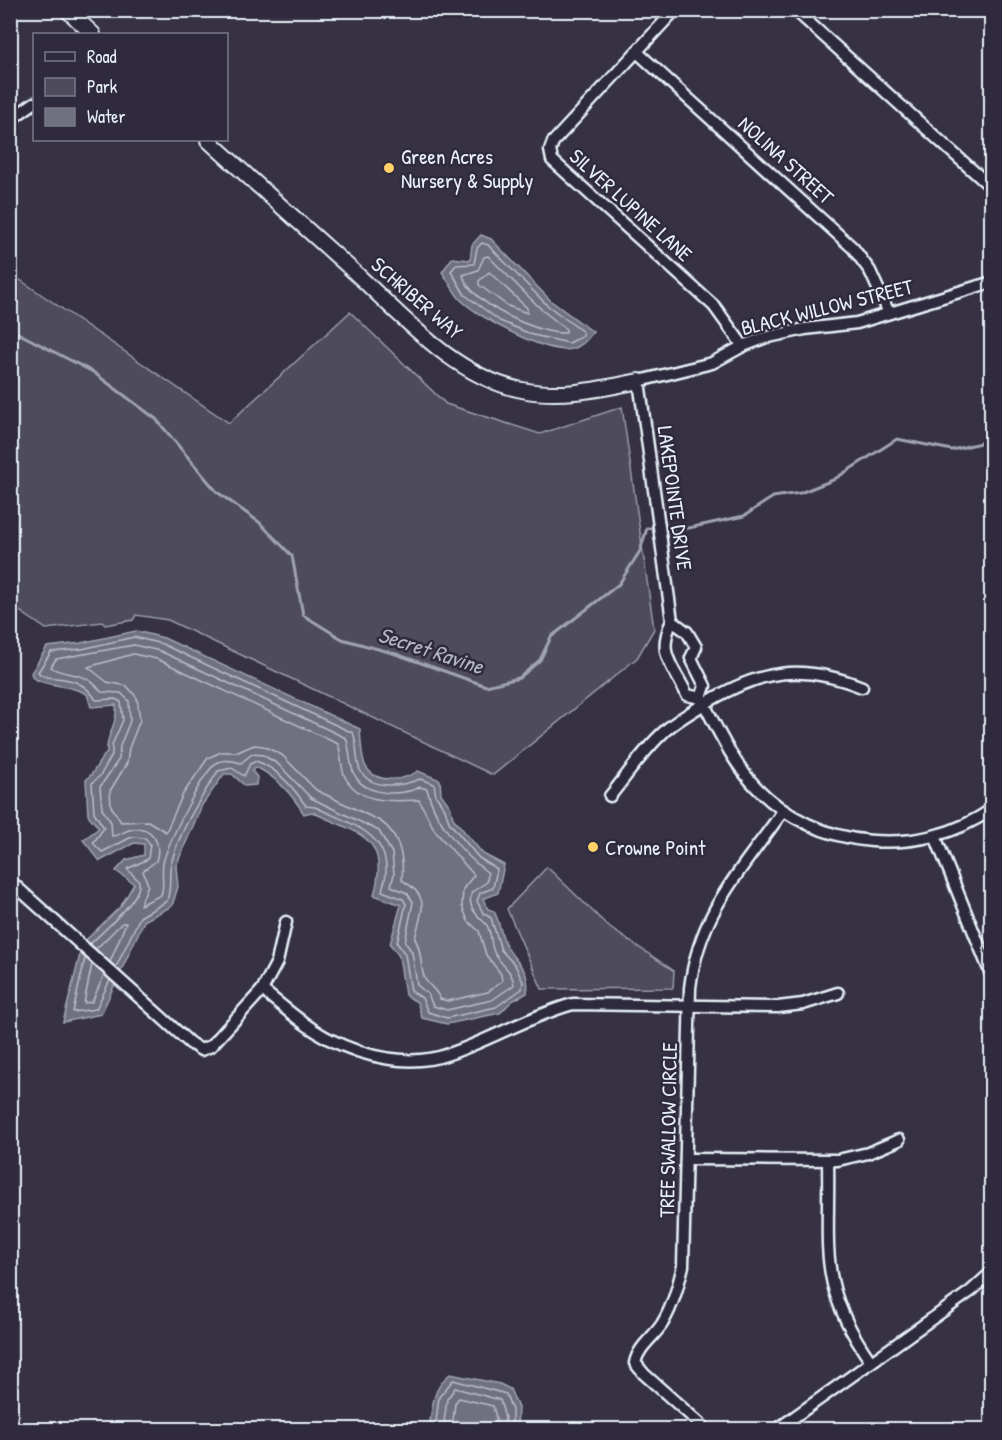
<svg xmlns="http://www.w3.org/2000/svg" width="1002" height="1440" font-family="'Patrick Hand',sans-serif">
<rect width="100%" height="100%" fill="#363244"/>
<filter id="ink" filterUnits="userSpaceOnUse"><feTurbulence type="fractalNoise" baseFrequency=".0167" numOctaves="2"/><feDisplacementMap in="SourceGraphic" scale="12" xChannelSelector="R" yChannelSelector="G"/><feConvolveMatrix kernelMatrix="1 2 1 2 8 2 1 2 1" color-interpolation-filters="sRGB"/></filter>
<g filter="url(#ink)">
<g fill="#4d4b5c" stroke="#9a9eaa" stroke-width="1.5">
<polygon points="10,273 229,423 350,312 446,404 540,434 622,407 654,629 637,658 493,775 168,620 136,615 133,620 105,625 102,622 46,629 11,605"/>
<polygon points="547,867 610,928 674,971 673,988 542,989 507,909"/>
</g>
<g fill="#70717f" stroke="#a0a4af" stroke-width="1.5">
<path d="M 481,235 L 491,239 L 551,301 L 593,332 C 588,339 581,347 572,349 C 547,355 477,317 460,299 C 453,291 448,280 442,272 L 452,258 L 470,260 L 472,245 Z"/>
<path d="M 136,631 L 164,638 L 360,729 C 361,740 361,758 366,767 C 377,785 405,780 418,771 L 440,780 L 441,794 L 450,806 L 453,818 L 483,854 L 504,865 L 498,893 L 483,899 L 488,909 L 494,911 C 500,922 501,937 507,947 C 517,965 531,969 527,993 L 512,1001 L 500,1013 L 447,1024 L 422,1018 L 417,1002 L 405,995 L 399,956 L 390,944 L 401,905 L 374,895 C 391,835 357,834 312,812 L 304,814 C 292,794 276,777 256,767 L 252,771 L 257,777 L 256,785 L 245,786 L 232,774 L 224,774 L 202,805 L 176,866 L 178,887 L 172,906 L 144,921 L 101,1014 L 63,1022 L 83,943 L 121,906 L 134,884 L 116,871 L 126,860 L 144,855 L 144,844 L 134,843 L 100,861 L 83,840 L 99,828 L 88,815 L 86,780 C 96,772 97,761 107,753 C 105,735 118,726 116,705 L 91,707 L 87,694 C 68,684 49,687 33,678 L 31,673 L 47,647 L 81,643 Z"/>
<path d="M 450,1374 L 500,1384 L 510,1389 L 518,1408 L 517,1429 L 429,1429 C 432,1409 432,1388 450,1374 Z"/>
</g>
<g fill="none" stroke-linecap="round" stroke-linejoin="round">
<g stroke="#b8bec8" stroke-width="1.5">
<polygon points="482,243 488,245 547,305 583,332 583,336 569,343 533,335 500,321 465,295 451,271 456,265 474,264 477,248"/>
<path d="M 488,256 L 542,310 L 566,329 L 566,333 C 539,335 469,303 463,275 L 478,270 L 484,257 Z"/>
<polygon points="489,272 527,308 527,313 508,306 479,285 479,281"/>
<path d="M 134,645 L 160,651 L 346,738 C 350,748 349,760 353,771 C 361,796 401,797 420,787 L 427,789 C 435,822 462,853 488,873 L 487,882 L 472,892 C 466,907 477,915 486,924 C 492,931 490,944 494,952 C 500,965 513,970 514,985 L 492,1000 L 447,1010 L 433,1006 L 428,994 L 417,985 L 412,952 L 405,942 L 413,902 L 407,893 L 391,886 L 394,874 L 392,853 L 379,831 L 311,798 L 278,764 L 263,755 L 252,754 L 241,763 C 234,761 225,759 218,762 C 203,769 167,846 163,863 C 161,875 165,884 161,895 L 140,905 L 148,885 L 143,871 L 156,861 C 162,842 151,823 129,830 C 123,832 118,836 112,836 L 111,822 L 102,809 L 100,787 L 119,759 L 120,746 L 130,721 L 129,701 L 121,693 L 101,692 C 86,669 65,678 51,667 L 56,659 Z"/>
<path d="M 133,654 L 157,659 L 338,744 C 342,754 340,767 345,777 C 360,805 394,801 419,800 L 435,831 L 474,875 L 463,889 L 462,906 L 468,921 L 479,931 L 486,955 L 501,974 L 502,981 L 488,992 L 448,1001 L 440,999 C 437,990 429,986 425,979 C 419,966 423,952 415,939 C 421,910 432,898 402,880 C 404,859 400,834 380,821 L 316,790 L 282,755 L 263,746 L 254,745 L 238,752 L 221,752 L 208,758 L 183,794 L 166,832 L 148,821 L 121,822 L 111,806 L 110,791 L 127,763 L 129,748 L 140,720 L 137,698 L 127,686 L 107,682 L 88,667 Z"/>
<path d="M 90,944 C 102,932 143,898 139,881 L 127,869 L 148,859 L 150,844 L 145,838 L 132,837 L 102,852 L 93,843 L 104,828 L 94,812 L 92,783 L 100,776 L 112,755 L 112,745 L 123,720 L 121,702 L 115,699 L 96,700 C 77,669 47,684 38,672 L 51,652 L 82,649 L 134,637 L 162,644 L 353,733 C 358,744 355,759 360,770 C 371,791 403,786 420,779 L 434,784 L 436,796 L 445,809 L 449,822 L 479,858 L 497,869 L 493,888 L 480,893 L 477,901 L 483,913 L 491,918 L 501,950 L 515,965 L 523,982 L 522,989 L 496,1007 L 447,1018 L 428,1012 L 422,998 L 411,991 L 405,954 L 397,943 L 406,904 L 403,899 L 382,891 C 383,885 386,879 386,872 C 388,831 345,822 315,807 L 306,806 C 294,788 277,768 256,761 L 250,764 L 244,776 L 232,768 L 218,771 C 200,799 179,831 171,864 C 168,876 172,885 167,901 L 140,917 L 116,967"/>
<polyline points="96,949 122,923 126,923 110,962"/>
<polyline points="85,958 73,1012 96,1009 110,980"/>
<polyline points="92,964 84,1003 92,1002 104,975"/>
<polyline points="435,1430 439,1397 453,1380 506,1394 512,1410 512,1430"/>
<polyline points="443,1430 447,1399 455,1388 500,1400 505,1418 504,1430"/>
<polyline points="452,1430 455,1403 459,1398 493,1406 496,1418 495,1430"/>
</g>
<polyline stroke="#a0a4af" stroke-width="3" points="10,329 93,372 156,419 217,492 259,522 292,556 303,615 342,639 396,654 486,686 519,678 540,660 551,637 619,584 640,551 647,528 684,529 744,516 773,497 800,493 833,480 897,439 952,450 992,440"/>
<defs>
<g id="minor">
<polyline points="675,10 553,142 550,150 552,160 714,306 743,346"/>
<polyline points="795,10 992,188"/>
<polyline points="637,52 853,248 870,271 889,313"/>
<polyline points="10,120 34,103"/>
<polyline points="672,621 687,632 696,647 691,658"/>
<path d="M 691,658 L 705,686 L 701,698 C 717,728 732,762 756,787 C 816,850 920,860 992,809"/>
<path d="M 701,698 L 687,695 C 673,665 656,654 672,621 L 639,381 L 712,363 L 743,346 L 764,338 L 805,329 L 857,323 L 992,282"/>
<path d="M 610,796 C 628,774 645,748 667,729 C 680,718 695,710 709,701 C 763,669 803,664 862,687"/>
<polyline points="935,836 992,977"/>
<polyline points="10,881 190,1043 201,1050 211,1046 262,990 277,962 286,922"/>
<path d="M 262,990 C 283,1006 305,1027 329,1039 C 364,1057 410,1068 449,1054 C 491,1040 529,1016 573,1004 L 778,1007 L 803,1004 L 838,993"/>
<polyline points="687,1159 838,1160 868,1153 899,1140"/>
<path d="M 828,1161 C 830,1249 816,1284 871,1362"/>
<path d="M 707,1430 L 644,1374 L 635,1363 C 638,1347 653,1338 662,1324 C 673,1306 678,1286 683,1266 L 690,988 C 699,912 741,871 783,811"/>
<polyline points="776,1430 971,1291 992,1272"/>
</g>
<g id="tertiary">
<polyline points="67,10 93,34"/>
<path d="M 208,140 C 255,183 302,225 350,268 C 400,313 453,377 522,390 C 561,398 600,389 639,381"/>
</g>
</defs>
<use href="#minor" stroke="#e8f1f8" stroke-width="15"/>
<use href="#tertiary" stroke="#e8f1f8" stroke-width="18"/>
<use href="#minor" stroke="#2f2a3d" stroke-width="10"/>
<use href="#tertiary" stroke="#2f2a3d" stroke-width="14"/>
</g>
</g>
<g fill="#ffd166" stroke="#2f2a3d" stroke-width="2">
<circle cx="389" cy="168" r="6"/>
<circle cx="593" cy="847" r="6"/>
</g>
<g text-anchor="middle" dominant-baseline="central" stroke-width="5" stroke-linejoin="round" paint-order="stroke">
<g font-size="21" fill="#e8f1f8" stroke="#2f2a3d" text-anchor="start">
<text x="401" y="156">Green Acres<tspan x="401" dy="24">Nursery &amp; Supply</tspan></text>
<text x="605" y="847">Crowne Point</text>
</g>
<g font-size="21" fill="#e8f1f8" stroke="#2f2a3d">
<text transform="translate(786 160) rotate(42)">NOLINA STREET</text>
<text transform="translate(631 205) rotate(42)">SILVER LUPINE LANE</text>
<text transform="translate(417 298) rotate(41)">SCHRIBER WAY</text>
<text transform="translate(827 307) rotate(-14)">BLACK WILLOW STREET</text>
<text transform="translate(675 498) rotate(82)">LAKEPOINTE DRIVE</text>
<text transform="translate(668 1130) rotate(-89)">TREE SWALLOW CIRCLE</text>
</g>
<g font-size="22" font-style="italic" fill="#b2b7c2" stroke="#2f2a3d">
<text transform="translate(431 650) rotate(18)">Secret Ravine</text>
</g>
</g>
<rect width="1002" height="1440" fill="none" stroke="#2f2a3d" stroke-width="36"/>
<rect x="18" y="18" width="966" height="1404" fill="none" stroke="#e8f1f8" stroke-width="2" filter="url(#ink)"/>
<rect x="33" y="33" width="195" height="108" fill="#2f2a3d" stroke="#797a88" stroke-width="1.5"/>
<rect x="45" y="52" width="30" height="9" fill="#2f2a3d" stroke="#797a88" stroke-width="1.5"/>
<text x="87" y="63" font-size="18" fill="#e8f1f8">Road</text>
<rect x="45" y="78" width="30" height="18" fill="#4d4b5c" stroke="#797a88" stroke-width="1.5"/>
<text x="87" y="93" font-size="18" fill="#e8f1f8">Park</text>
<rect x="45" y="108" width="30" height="18" fill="#70717f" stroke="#797a88" stroke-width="1.5"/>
<text x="87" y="123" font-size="18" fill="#e8f1f8">Water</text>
</svg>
